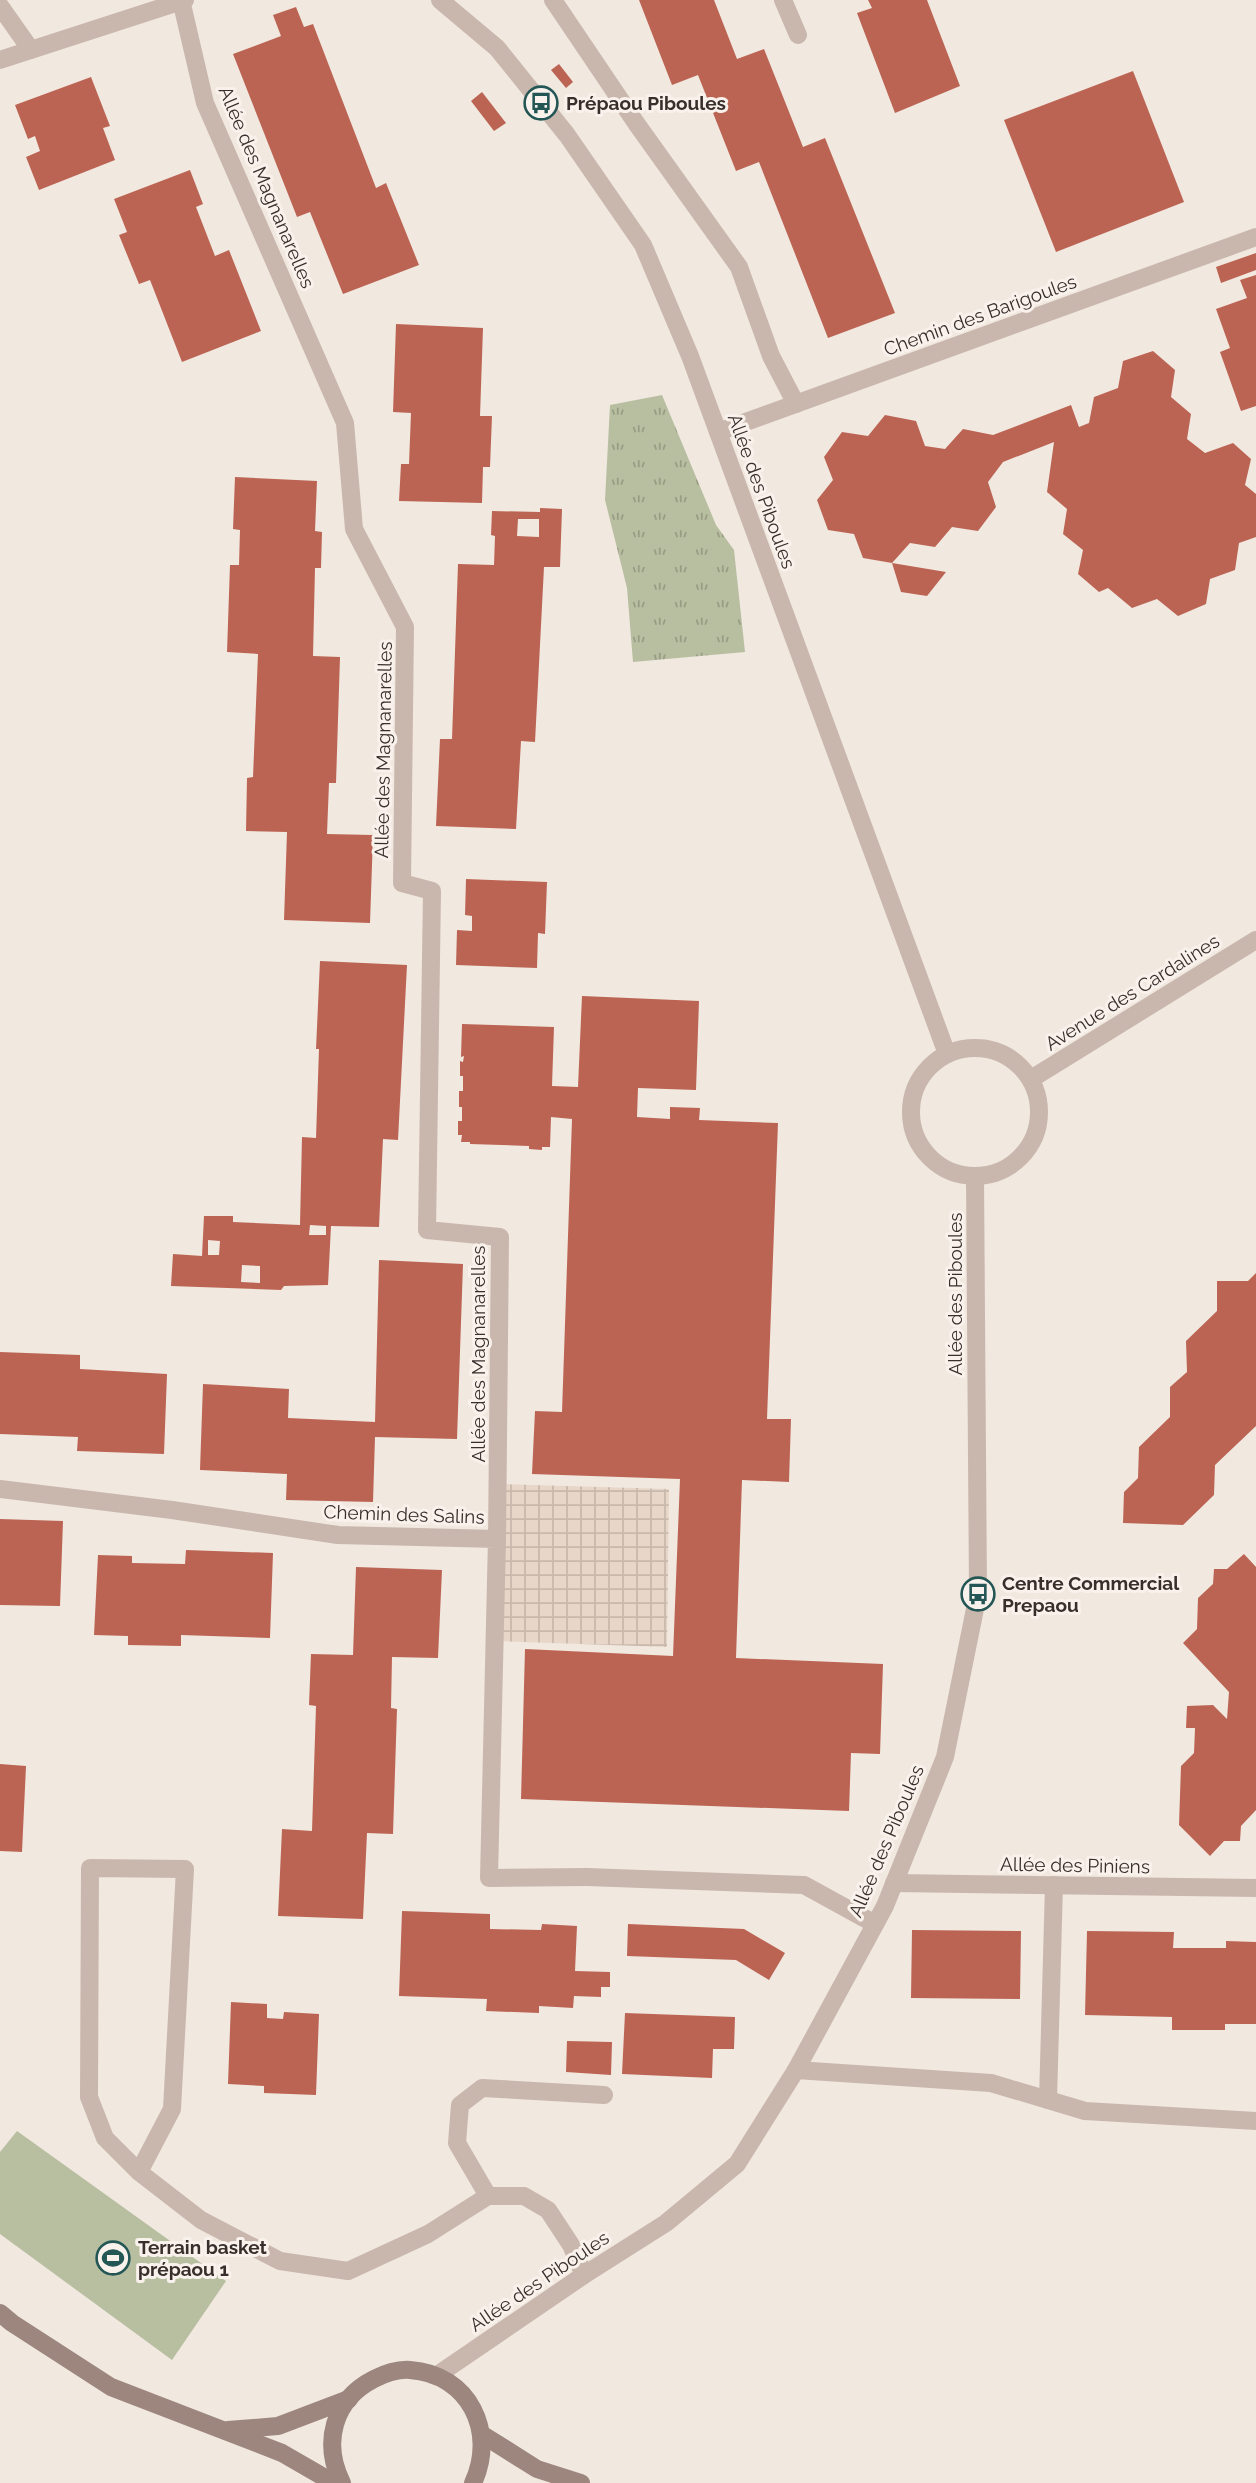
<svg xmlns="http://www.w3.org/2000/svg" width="1256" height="2483" font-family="Raleway,sans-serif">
<defs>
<pattern id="park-tufts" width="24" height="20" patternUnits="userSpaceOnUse" patternTransform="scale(1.75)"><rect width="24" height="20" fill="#b8bfa1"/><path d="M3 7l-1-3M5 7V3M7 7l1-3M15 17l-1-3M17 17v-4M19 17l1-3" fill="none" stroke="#979c83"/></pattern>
<pattern id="plaza-grid" width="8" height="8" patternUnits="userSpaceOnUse" patternTransform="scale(1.75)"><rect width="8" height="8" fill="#e8d7c8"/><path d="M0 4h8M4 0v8" fill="none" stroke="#c8b9ac"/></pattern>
</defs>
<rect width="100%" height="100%" fill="#f1e8e0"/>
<polygon fill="#b8bfa1" points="17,2131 226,2281 172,2360 0,2234 0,2152"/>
<polygon fill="url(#park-tufts)" points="662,395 716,525 734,550 745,652 633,662 627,588 605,500 610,405"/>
<polygon fill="url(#plaza-grid)" points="498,1484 669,1489 667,1647 495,1641"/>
<g fill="#bc6453" fill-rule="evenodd">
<polygon points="639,0 714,0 737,59 764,49 803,147 825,138 895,313 828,338 759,162 736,171 698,75 672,85"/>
<polygon points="868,0 927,0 960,86 895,113 857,13 872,8"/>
<polygon points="296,7 304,27 313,24 376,188 386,183 419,265 343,294 310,212 297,217 233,54 281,36 273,15"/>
<polygon points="559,64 573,82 566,88 551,70"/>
<polygon points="1133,71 1184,202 1056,252 1004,120"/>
<polygon points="91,77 110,126 103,128 115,160 39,190 26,157 40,151 35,136 28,139 15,105"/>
<polygon points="482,92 506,123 494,131 471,101"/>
<polygon points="190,170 203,204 196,207 215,256 229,250 261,331 182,362 150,280 139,284 119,235 127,232 114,199"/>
<polygon points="1256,253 1256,270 1221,283 1216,267"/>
<polygon points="1256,275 1256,406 1241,411 1220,352 1230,348 1216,309 1247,298 1240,280"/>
<polygon points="396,324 483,328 480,416 492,416 490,467 483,467 482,503 399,501 401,464 409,464 411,413 393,412"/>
<polygon points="1153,351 1175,370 1171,397 1191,414 1187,439 1205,453 1233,443 1251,459 1245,485 1256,494 1256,537 1239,543 1235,570 1210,579 1206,604 1178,616 1157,599 1132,608 1108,588 1099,592 1078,574 1083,550 1063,534 1067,509 1047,492 1054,442 1003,462 988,482 996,507 978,531 952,527 935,547 910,543 892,563 946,572 927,596 901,592 892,563 863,558 854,534 828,530 817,500 833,480 824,457 842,432 868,436 885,415 916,421 925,446 945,449 963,429 993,435 1071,405 1079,427 1089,423 1094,397 1118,388 1123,361"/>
<polygon points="235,477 317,481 315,531 322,532 321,568 315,568 313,656 340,657 336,783 329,783 327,834 373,835 370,923 284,920 287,832 246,831 247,778 253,777 258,654 227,652 230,565 239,565 240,530 233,529"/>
<path d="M 540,508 L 562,509 L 560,567 L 544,567 L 535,742 L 521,741 L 516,829 L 436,826 L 440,739 L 452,739 L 458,564 L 494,565 L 495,536 L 491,535 L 492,511 L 540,512 ZM 518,519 L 539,519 L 539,537 L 517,536 Z"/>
<polygon points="466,879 547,882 545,934 538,933 537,968 456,965 457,930 472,931 472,916 465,915"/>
<path d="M 320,961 L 407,965 L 398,1140 L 383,1139 L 379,1227 L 331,1226 L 328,1285 L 284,1286 L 281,1290 L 171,1286 L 173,1254 L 202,1256 L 204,1216 L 233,1216 L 233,1222 L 300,1225 L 302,1137 L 316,1138 L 319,1049 L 316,1049 ZM 310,1225 L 326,1226 L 326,1235 L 309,1235 ZM 208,1240 L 220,1241 L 219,1255 L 208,1255 ZM 242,1265 L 260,1266 L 260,1283 L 241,1282 Z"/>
<polygon points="582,996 699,1001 696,1090 638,1088 637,1117 670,1119 670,1107 700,1108 699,1120 778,1123 767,1419 791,1419 789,1482 742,1480 736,1658 883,1664 880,1754 851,1753 849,1811 521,1799 525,1649 673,1656 680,1479 532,1474 535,1411 562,1412 572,1119 551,1117 550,1147 542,1147 542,1150 529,1149 529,1146 470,1144 470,1142 461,1142 462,1135 458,1135 458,1121 462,1121 462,1107 459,1107 459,1091 463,1091 463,1076 460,1076 460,1061 463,1062 464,1056 461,1057 462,1024 554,1027 552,1086 578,1087"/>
<polygon points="379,1260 463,1264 457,1439 375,1437 373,1502 286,1500 287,1474 200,1470 203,1384 289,1389 288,1418 375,1422"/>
<polygon points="1256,1273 1256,1426 1215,1465 1214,1495 1183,1525 1123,1523 1124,1492 1138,1478 1139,1447 1170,1417 1170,1387 1187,1372 1186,1341 1217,1311 1217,1281 1248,1281"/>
<polygon points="0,1352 80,1355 80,1369 167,1374 164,1454 77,1451 78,1437 0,1434"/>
<polygon points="0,1519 63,1521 60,1606 0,1605"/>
<polygon points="186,1550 273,1553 270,1638 181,1635 181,1646 128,1645 128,1636 94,1635 98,1555 132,1556 132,1563 185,1564"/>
<polygon points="1244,1554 1256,1567 1256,1810 1241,1826 1240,1841 1224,1841 1210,1856 1179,1825 1181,1766 1194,1753 1195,1728 1186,1728 1187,1706 1213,1705 1227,1719 1229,1692 1183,1643 1197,1629 1198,1598 1213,1584 1214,1569 1227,1569"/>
<polygon points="356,1567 442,1570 438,1658 392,1657 391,1708 397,1709 393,1834 367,1833 363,1919 278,1916 282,1829 312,1831 316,1706 309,1705 311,1654 353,1655"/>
<polygon points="0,1764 26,1766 22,1852 0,1851"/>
<polygon points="402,1911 490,1914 490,1929 541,1930 542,1924 577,1926 575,1971 610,1972 610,1987 601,1987 601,1997 574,1996 573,2008 539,2006 539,2013 486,2011 487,1999 399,1996"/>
<polygon points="628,1924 744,1929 785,1953 769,1980 736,1960 627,1956"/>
<polygon points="912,1930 1021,1931 1020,1999 911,1998"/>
<polygon points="1087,1931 1174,1932 1173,1948 1226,1948 1226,1941 1256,1942 1256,2024 1225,2024 1225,2030 1172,2030 1172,2017 1085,2015"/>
<polygon points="231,2002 267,2004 267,2018 283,2019 284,2012 319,2014 316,2095 264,2093 264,2086 228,2084"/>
<polygon points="625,2013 735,2017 734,2049 713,2049 712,2078 622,2074"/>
<polygon points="567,2041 612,2042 611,2075 566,2072"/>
</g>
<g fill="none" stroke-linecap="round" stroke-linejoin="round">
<g stroke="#c9b7ad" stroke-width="18">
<polyline points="553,0 636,123 739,267 771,356 796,404"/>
<polyline points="0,6 31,50"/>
<polyline points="718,432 1256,237"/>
<polyline points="587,1877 804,1885 875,1924"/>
<polyline points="894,1883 1256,1888"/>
<polyline points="796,2070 991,2083 1085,2111 1256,2121"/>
<polyline points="1048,2100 1054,1885"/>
<polyline points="139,2172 172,2109 185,1869 90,1868 89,2097 105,2138 139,2172 201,2220 280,2261 348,2271 428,2234 488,2196 524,2196 548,2210 571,2245 584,2275"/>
<polyline points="488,2196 457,2143 460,2105 482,2088 604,2095"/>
</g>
<g stroke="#c9b7ad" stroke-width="18">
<polyline points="181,0 205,103 345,423 354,529 405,627 402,883 432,891 427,1230 500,1237 497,1539"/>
<polyline points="440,0 497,48 567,135 643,245 690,356 947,1054"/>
<polyline points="783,0 798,35"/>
<polyline points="0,60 185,0"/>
<circle cx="975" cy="1112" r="64"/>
<polyline points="1031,1079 1256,940"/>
<polyline points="0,1489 172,1510 338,1535 497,1539 489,1878 587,1877"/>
<polyline points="436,2376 584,2275 666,2223 737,2164 796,2070 885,1906 945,1757 978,1594 975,1176"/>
</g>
<g stroke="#9c867e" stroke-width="18">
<polyline points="0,2313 12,2323 111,2387 282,2453 334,2483"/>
<polyline points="228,2430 278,2426 349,2399"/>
<polyline points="483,2435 537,2469 581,2483"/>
<path d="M 342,2483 C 322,2443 333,2400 374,2379 C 384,2374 397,2369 410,2370 C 469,2374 497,2432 473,2483"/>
</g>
</g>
<defs>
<symbol id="bus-ring" viewBox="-11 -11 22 22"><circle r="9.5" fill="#f9f2ec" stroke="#235655" stroke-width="1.5"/><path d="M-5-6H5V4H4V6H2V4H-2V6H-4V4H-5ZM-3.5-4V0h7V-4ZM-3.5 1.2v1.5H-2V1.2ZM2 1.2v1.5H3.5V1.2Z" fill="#235655"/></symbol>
<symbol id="stadium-ring" viewBox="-11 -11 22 22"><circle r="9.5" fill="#f9f2ec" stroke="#235655" stroke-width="1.5"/><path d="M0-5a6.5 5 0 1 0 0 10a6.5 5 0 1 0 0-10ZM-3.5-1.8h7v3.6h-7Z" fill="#235655"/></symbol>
</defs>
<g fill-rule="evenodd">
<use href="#bus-ring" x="522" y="84" width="38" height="38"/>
<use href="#bus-ring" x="959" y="1575" width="38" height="38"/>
<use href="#stadium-ring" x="94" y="2239" width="38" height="38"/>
</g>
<g text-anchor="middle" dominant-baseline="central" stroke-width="6" stroke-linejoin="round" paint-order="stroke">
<g font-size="19" font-weight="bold" fill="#382e2b" stroke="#f9f2ec" text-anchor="start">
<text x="566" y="103">Prépaou Piboules</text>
<text x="1002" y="1583">Centre Commercial<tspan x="1002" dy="22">Prepaou</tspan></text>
<text x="138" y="2247">Terrain basket<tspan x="138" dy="22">prépaou 1</tspan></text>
</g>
<g font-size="19" fill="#382e2b" stroke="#f9f2ec">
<text transform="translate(267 187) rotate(67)">Allée des Magnanarelles</text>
<text transform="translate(980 315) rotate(-20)">Chemin des Barigoules</text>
<text transform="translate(762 491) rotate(70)">Allée des Piboules</text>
<text transform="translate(383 750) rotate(-89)">Allée des Magnanarelles</text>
<text transform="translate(1132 992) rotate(-32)">Avenue des Cardalines</text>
<text transform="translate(955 1294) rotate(-90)">Allée des Piboules</text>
<text transform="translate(478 1354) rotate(-90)">Allée des Magnanarelles</text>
<text transform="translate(404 1514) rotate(2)">Chemin des Salins</text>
<text transform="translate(886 1841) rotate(-67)">Allée des Piboules</text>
<text transform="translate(1075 1865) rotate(1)">Allée des Piniens</text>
<text transform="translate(539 2281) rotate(-34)">Allée des Piboules</text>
</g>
</g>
</svg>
